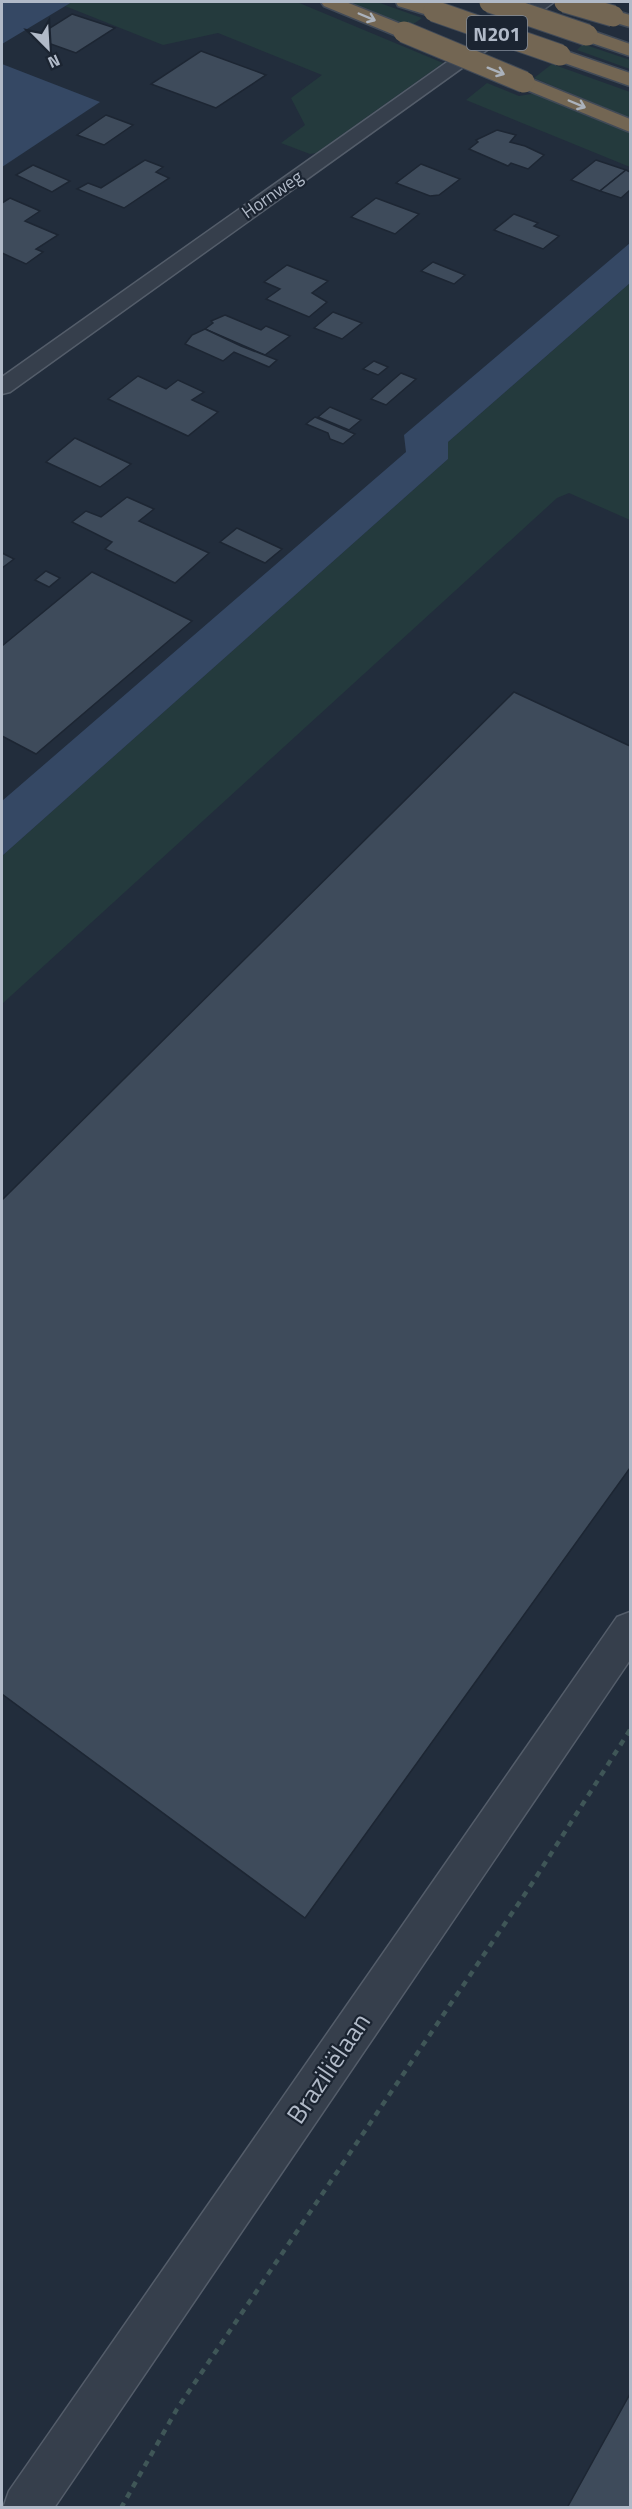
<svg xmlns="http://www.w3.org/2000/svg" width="632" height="2509" font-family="'Titillium Web',sans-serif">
<rect width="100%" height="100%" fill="#222d3c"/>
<g fill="#243a3d">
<polygon points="72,2 297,2 443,63 316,153 310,154 281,143 305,125 291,98 322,75 218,33 163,45 65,6"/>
<polygon points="348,2 377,2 422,18 409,27"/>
<polygon points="583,44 630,60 630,69 577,50"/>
<polygon points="552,64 630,92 630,118 534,78"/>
<polygon points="487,83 519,96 537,93 630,132 630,167 466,100"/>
<polygon points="630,283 630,520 569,493 557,498 2,1004 2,856 448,459 448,442"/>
</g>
<g fill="#354864">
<polygon points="2,2 72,2 2,44"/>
<polygon points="2,64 100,102 2,167"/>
<polygon points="630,243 630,283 448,442 448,459 2,856 2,801 406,452 404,435"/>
</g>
<g fill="#3e4b5b" stroke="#1d2633" stroke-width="1.5">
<polygon points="72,14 115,28 76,53 34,38"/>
<polygon points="201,51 266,75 216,108 151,84"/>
<polygon points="106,115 133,125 104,145 77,135"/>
<polygon points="497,130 516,135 510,142 525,146 544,155 528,169 511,163 508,166 469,149 478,142 476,140"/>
<polygon points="145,160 163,167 156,172 169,178 124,208 77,189 88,183 101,188"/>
<polygon points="596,160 626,170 600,191 571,180"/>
<polygon points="421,164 460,179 439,195 430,196 396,183"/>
<polygon points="33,165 70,181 52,192 16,175"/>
<polygon points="626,170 630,172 630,190 621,198 600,191"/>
<polygon points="10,198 40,211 25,221 58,235 36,249 43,252 26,264 2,253 2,203"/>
<polygon points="376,198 419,214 395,234 351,217"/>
<polygon points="514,214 538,223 534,226 559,236 543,249 494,230"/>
<polygon points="433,262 465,275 454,284 421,271"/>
<polygon points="287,265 328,281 312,293 327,302 309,317 266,299 280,289 264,282"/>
<polygon points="333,312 362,323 342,339 314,328"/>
<polygon points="225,315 261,330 266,326 290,336 265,355 205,329 213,323 211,321"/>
<polygon points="205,329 241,346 277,360 269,367 234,352 223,361 185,344 192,335"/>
<polygon points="374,361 388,367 378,375 363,369"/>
<polygon points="401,373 416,379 386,405 371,399"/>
<polygon points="138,376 166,389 178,380 204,392 192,400 218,412 188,436 108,399"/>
<polygon points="330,407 361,420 349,430 318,417"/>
<polygon points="315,417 355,434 343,444 330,439 328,433 306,424"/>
<polygon points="75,438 131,464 100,487 46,462"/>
<polygon points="127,497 154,509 139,521 209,553 175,583 105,549 112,542 72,522 86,511 101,517"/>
<polygon points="237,528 282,549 265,563 220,542"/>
<polygon points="2,553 14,559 2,568"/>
<polygon points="46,571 60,578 49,587 35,580"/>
<polygon points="92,572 192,621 36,754 2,736 2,646"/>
<polygon points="514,692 630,746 630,1468 305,1918 2,1694 2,1200"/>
<polygon points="630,2394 630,2508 567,2508"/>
</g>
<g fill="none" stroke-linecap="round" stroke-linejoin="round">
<defs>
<g id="minor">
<polygon points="532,2 554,2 10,392 2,394 2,377"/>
<polygon points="630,1612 630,1660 54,2508 3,2508 9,2491 617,1617"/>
</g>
<g id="highway">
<polygon points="321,2 346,2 411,28 414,32 404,38 397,36 324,6"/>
<path d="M 396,2 C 410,2 434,0 444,11 L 434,17 L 398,6 Z"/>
<polygon points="613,10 630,15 630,27 606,20 603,16"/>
<polygon points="587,29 630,44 630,56 580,39 577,35"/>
<polygon points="560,49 630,73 630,86 553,59 550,55"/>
<polygon points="524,76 630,119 630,132 517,86 514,82 517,78"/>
</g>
</defs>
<use href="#minor" stroke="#545d6a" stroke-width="3"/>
<use href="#highway" stroke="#414a57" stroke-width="3"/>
<polyline stroke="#3f5657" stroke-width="4.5" stroke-dasharray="6 6" stroke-linecap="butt" points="121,2508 177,2409 531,1885 630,1730"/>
<use href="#minor" fill="#363f4c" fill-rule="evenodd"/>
<use href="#highway" fill="#736653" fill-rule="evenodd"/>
<defs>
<g id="highway-bridge">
<polyline points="490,2 587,35"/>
<polyline points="565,2 613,16"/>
<polyline points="434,11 560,55"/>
<polyline points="404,32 524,82"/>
</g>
</defs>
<use href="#highway-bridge" stroke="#414a57" stroke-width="23" stroke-linecap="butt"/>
<use href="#highway-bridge" stroke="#736653" stroke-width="21"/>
</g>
<defs><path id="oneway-shaft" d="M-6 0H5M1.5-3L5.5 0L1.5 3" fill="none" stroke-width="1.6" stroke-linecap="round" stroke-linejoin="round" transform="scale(1.5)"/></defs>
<g stroke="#abb2bc">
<use href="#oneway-shaft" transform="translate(367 17) rotate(23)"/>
<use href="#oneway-shaft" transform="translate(496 71) rotate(22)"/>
<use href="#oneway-shaft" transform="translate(577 104) rotate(23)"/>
</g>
<g text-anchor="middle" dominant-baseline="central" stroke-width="4.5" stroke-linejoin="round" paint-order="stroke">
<g font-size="18" fill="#b1bac8" stroke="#1b2431">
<text transform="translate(272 194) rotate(-35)">Hornweg</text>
</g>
<rect fill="#1b2431" stroke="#848d9b" stroke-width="1.5" x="467" y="16" width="60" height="34" rx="4.5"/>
<g font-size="20" font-weight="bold" fill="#b1bac8">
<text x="497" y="33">N201</text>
</g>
<g font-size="26" fill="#b1bac8" stroke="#1b2431">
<text transform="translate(328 2068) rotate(-56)">Braziliëlaan</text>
</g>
</g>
<rect width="632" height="2509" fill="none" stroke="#b1bac8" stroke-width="6"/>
<g transform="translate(48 48) rotate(156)" stroke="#1b2431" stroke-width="4.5" paint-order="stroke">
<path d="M0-4.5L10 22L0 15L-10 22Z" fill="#b1bac8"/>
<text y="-9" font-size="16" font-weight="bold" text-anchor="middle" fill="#b1bac8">N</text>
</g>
</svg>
